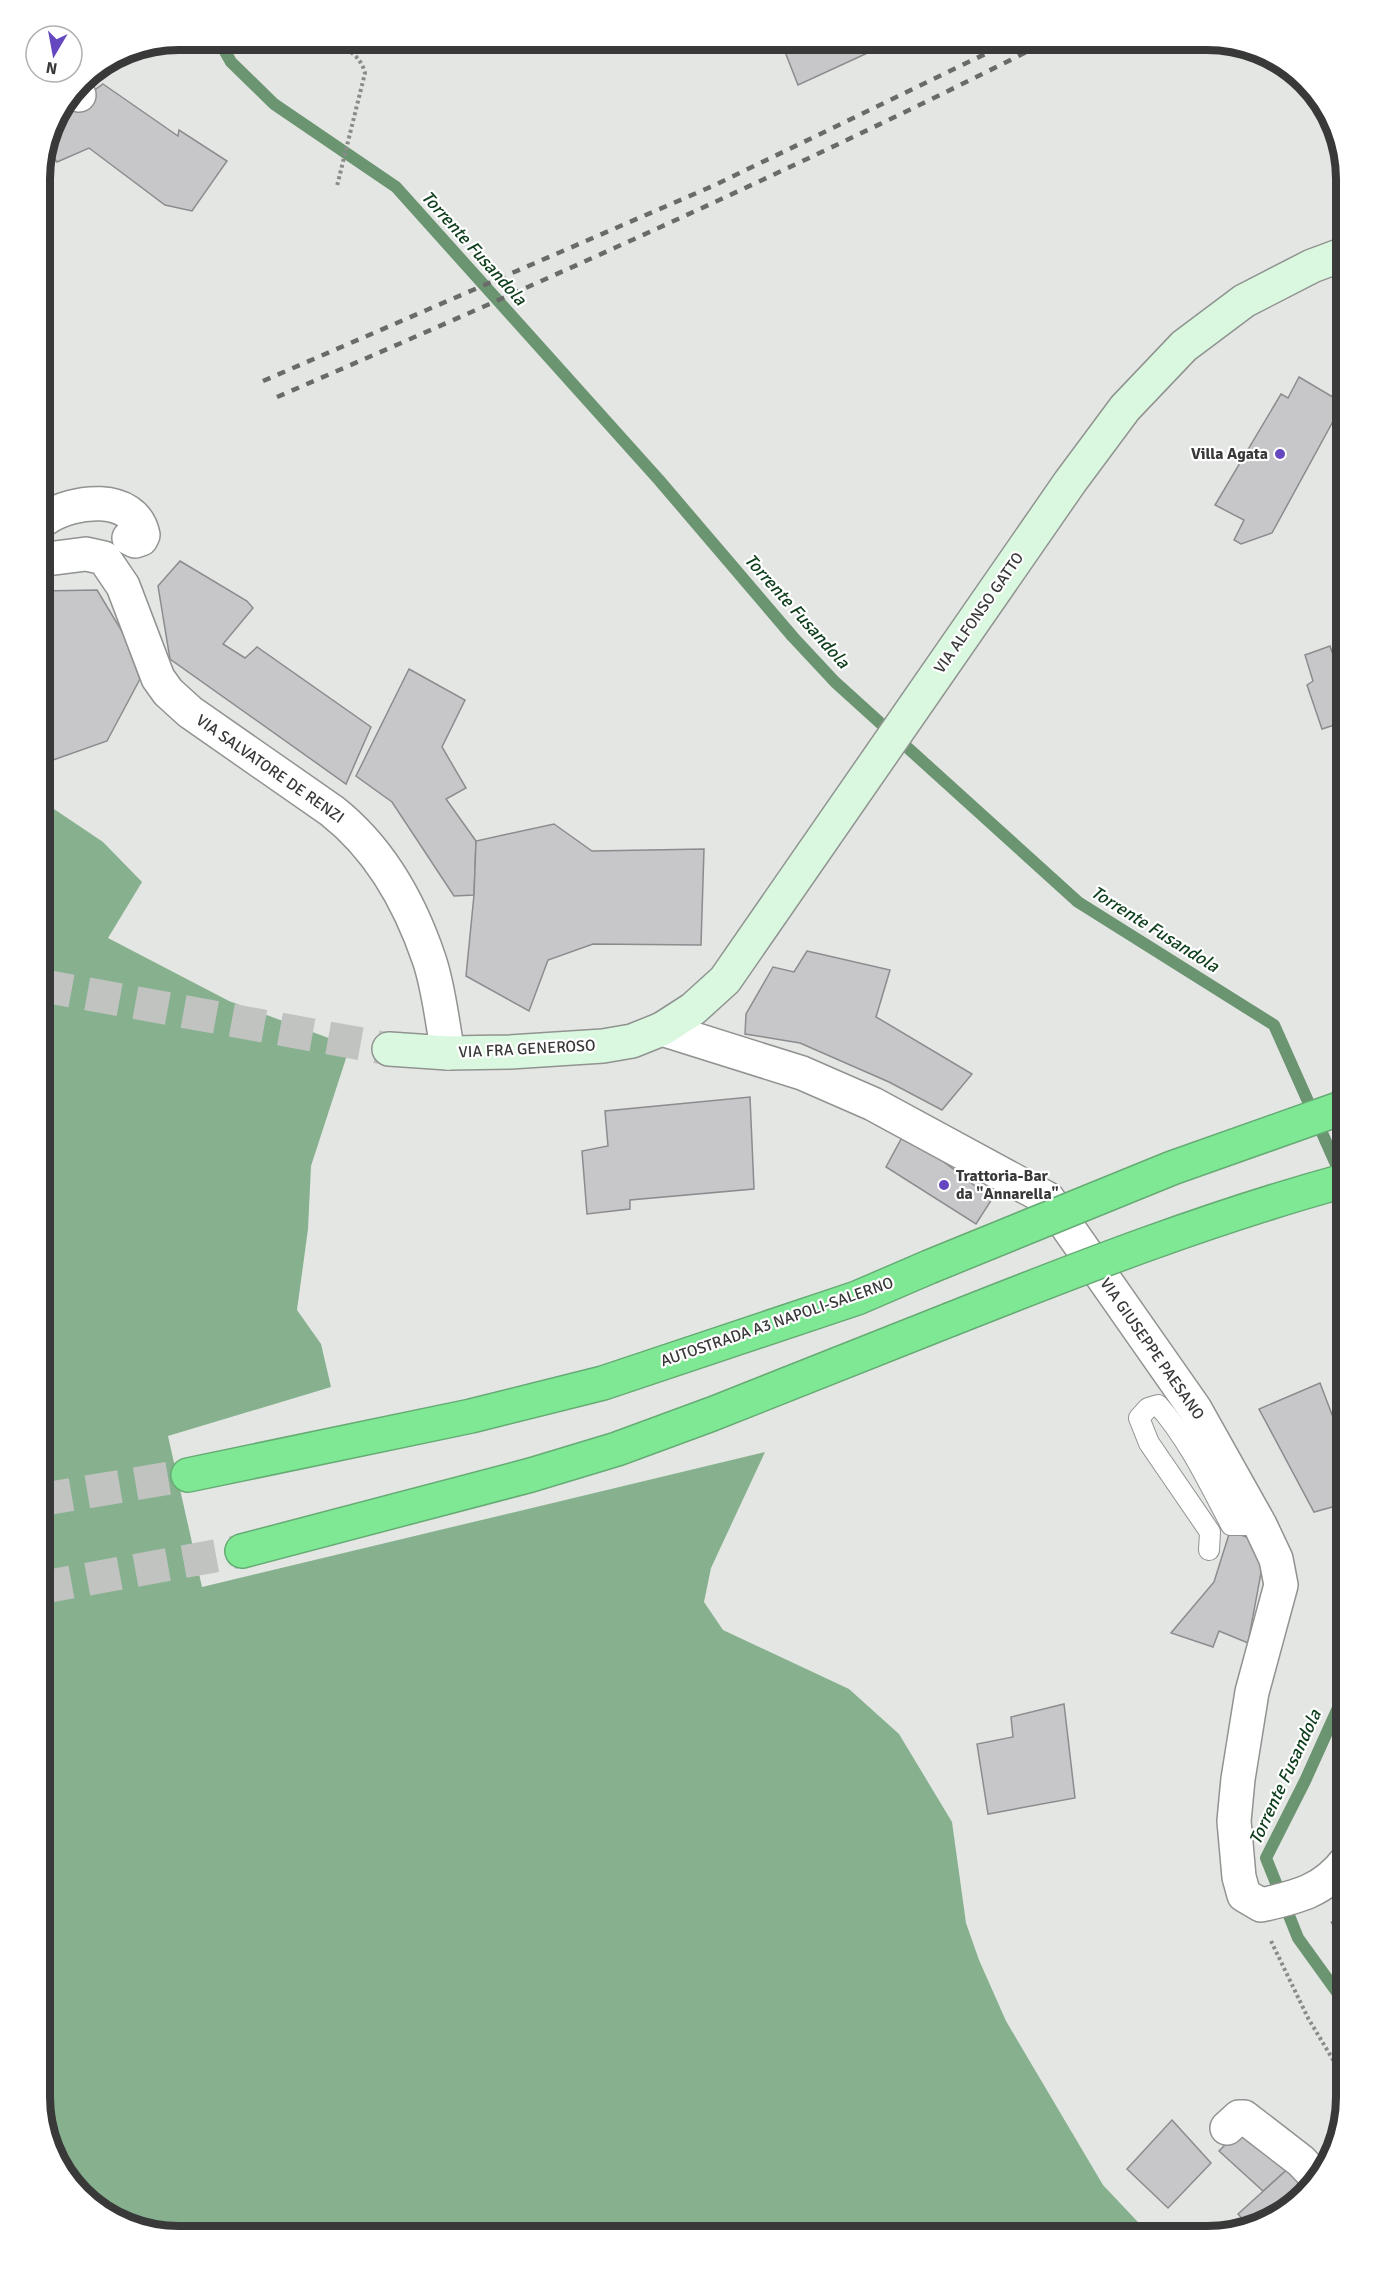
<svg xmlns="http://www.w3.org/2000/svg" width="1386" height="2276" font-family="Signika,sans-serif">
<rect width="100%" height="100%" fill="#e3e6e3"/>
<polygon fill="#87b18e" points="39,799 103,842 142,882 108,938 229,1001 350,1046 311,1166 308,1229 297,1310 321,1344 331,1387 168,1436 202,1587 765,1452 711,1568 704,1602 723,1630 849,1689 899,1734 952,1822 966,1923 979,1960 1006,2021 1103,2185 1152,2237 169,2237 101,2214 54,2160 39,2098"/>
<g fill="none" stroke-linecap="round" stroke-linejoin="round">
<g stroke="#6b9471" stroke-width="12">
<polyline points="218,39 231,62 274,104 396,187 659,480 793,637 835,682 1078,902 1274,1025 1343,1180"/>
<polyline points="1347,2006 1298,1938 1266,1858 1305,1781 1347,1688"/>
</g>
</g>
<g fill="#c7c7ca" stroke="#8c8c8f" stroke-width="1.5">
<polygon points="780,39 898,39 798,85"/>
<polygon points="103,84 178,136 179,130 227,161 192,211 165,205 89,148 57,162 45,146 50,127 75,104"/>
<polygon points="1299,377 1343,403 1272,533 1241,544 1234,540 1244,520 1215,505 1281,394 1288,398"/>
<polygon points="40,465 42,499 39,499 39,465"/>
<polygon points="180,561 247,601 253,608 223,644 245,658 257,647 371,727 346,784 170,659 158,586"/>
<polygon points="97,590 123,633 140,679 107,741 39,765 39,591"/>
<polygon points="1330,646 1340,675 1347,673 1347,721 1322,729 1307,685 1313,681 1305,655"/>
<polygon points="409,669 465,700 442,747 466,788 446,799 476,841 474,895 454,896 392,802 356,776"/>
<polygon points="554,824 592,851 704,849 701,945 593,944 548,960 529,1011 466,976 474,895 476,841"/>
<polygon points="807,951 890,970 876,1017 972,1074 942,1110 889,1082 800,1043 745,1034 746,1014 773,967 794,972"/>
<polygon points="750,1097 754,1189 630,1200 630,1209 587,1214 582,1151 608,1146 605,1111"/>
<polygon points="905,1132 992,1199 976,1224 886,1167"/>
<polygon points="1320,1383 1347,1454 1347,1503 1314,1512 1259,1409"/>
<polygon points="1230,1531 1260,1542 1262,1556 1261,1573 1248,1643 1219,1631 1213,1647 1171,1633 1214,1582"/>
<polygon points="1064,1704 1075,1798 988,1814 977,1744 1013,1737 1011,1717"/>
<polygon points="1172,2120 1211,2163 1168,2208 1127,2169"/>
<polygon points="1246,2124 1291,2166 1263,2191 1219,2151"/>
<polygon points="1291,2166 1309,2185 1270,2222 1250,2227 1238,2214"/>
</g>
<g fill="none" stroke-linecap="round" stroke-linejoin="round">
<polyline stroke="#c1c3c1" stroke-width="33" stroke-dasharray="33 16" stroke-linecap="butt" points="39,985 389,1049"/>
<g stroke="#c1c3c1" stroke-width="33" stroke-dasharray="33 16" stroke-linecap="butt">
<polyline points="39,1500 188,1475"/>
<polyline points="39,1588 242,1551"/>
</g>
<defs>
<path id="lane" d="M 1209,1550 L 1210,1532 L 1149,1443 L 1139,1418 L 1148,1408 L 1158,1405 C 1189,1440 1209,1484 1231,1525 L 1260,1525"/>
<g id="street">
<polyline points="74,89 79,95"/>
<path d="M 45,519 C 72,500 134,492 143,535 L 141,539 L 135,541 L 129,538"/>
<path d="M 39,560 L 86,554 L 104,558 L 123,586 L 158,678 L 168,692 L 190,712 L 332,811 C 379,848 410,903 429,959 C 439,988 442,1022 448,1053"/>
<path d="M 662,1029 L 802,1073 L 873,1104 L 1048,1199 L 1195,1409 L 1260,1525 L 1276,1559 L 1281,1585 L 1252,1692 L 1238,1779 L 1234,1821 L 1239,1877 L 1244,1895 L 1261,1905 C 1297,1897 1324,1891 1347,1860"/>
<polyline points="1227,2128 1239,2117 1244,2117 1301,2161 1317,2178"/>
</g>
<polyline id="secondary" points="389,1049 448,1053 510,1052 603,1046 632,1041 662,1029 693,1009 725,980 1070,482 1125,408 1184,346 1244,301 1312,266 1347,253"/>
<g id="highway">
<polyline points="188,1475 471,1416 603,1383 857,1298 929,1267"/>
<polyline points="242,1551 531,1475 617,1449 712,1414 949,1320"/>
</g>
</defs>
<use href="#lane" stroke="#909390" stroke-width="22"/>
<use href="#street" stroke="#909390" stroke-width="36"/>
<use href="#secondary" stroke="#909390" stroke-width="36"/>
<use href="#highway" stroke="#66ab74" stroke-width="36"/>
<g stroke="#8a8c8a" stroke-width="4" stroke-dasharray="3 3" stroke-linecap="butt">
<path d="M 331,39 C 346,48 361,56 365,73 L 337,186"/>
<polyline points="1332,1921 1347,1947"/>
<polyline points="1271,1941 1308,2018 1347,2083"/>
</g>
<use href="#lane" stroke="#fff" stroke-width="20"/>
<use href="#street" stroke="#fff" stroke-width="33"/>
<use href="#secondary" stroke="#d9f8df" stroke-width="33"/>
<use href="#highway" stroke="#7fe895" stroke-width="33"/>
<g stroke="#696b69" stroke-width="4.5" stroke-dasharray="8 8" stroke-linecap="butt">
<polyline points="263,381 715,185 1016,39"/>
<path d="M 277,397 C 538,284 798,168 1052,39"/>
</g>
<defs>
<g id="highway-bridge">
<polyline points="929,1267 1172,1168 1347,1106"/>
<path d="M 949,1320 C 1080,1268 1211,1217 1347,1180"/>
</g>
</defs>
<use href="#highway-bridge" stroke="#66ab74" stroke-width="36" stroke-linecap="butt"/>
<use href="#highway-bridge" stroke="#7fe895" stroke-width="33"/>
</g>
<g fill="#6547c0" stroke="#fff" stroke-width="2">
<circle cx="1280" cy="454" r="6"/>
<circle cx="944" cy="1185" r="6"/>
</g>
<g text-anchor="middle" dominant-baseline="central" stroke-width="4.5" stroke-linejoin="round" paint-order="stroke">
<g font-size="16" font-weight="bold" fill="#383938" stroke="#fff" text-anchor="end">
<text x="1268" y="454">Villa Agata</text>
<text x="956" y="1176" text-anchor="start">Trattoria-Bar<tspan x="956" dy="18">da "Annarella"</tspan></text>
</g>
<g font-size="16" fill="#383938" stroke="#fff">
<text transform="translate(979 613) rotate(-55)">VIA ALFONSO GATTO</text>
<text transform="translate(270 769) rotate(35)">VIA SALVATORE DE RENZI</text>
<text transform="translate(527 1049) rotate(-3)">VIA FRA GENEROSO</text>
<text transform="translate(777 1322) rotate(-19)">AUTOSTRADA A3 NAPOLI-SALERNO</text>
<text transform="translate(1152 1349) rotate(55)">VIA GIUSEPPE PAESANO</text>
</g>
<g font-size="18" font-style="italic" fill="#0e3e1c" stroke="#fff">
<text transform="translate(474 248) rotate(48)">Torrente Fusandola</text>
<text transform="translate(797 611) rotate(48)">Torrente Fusandola</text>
<text transform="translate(1155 929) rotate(32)">Torrente Fusandola</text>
<text transform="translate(1285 1777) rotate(-65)">Torrente Fusandola</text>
</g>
</g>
<path d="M0 0H1386V2276H0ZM179 50H1207A129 129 0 0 1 1336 179V2097A129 129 0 0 1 1207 2226H179A129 129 0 0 1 50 2097V179A129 129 0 0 1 179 50Z" fill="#fff" fill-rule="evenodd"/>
<path fill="none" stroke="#383938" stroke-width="8" d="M179 50H1207A129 129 0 0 1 1336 179V2097A129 129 0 0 1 1207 2226H179A129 129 0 0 1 50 2097V179A129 129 0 0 1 179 50Z"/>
<g transform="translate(54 54) rotate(190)"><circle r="28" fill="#ffffff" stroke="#afb0af" stroke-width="1.5"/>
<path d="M0-4.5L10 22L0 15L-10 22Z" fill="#6547c0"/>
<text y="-9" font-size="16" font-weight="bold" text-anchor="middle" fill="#383938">N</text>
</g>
</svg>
